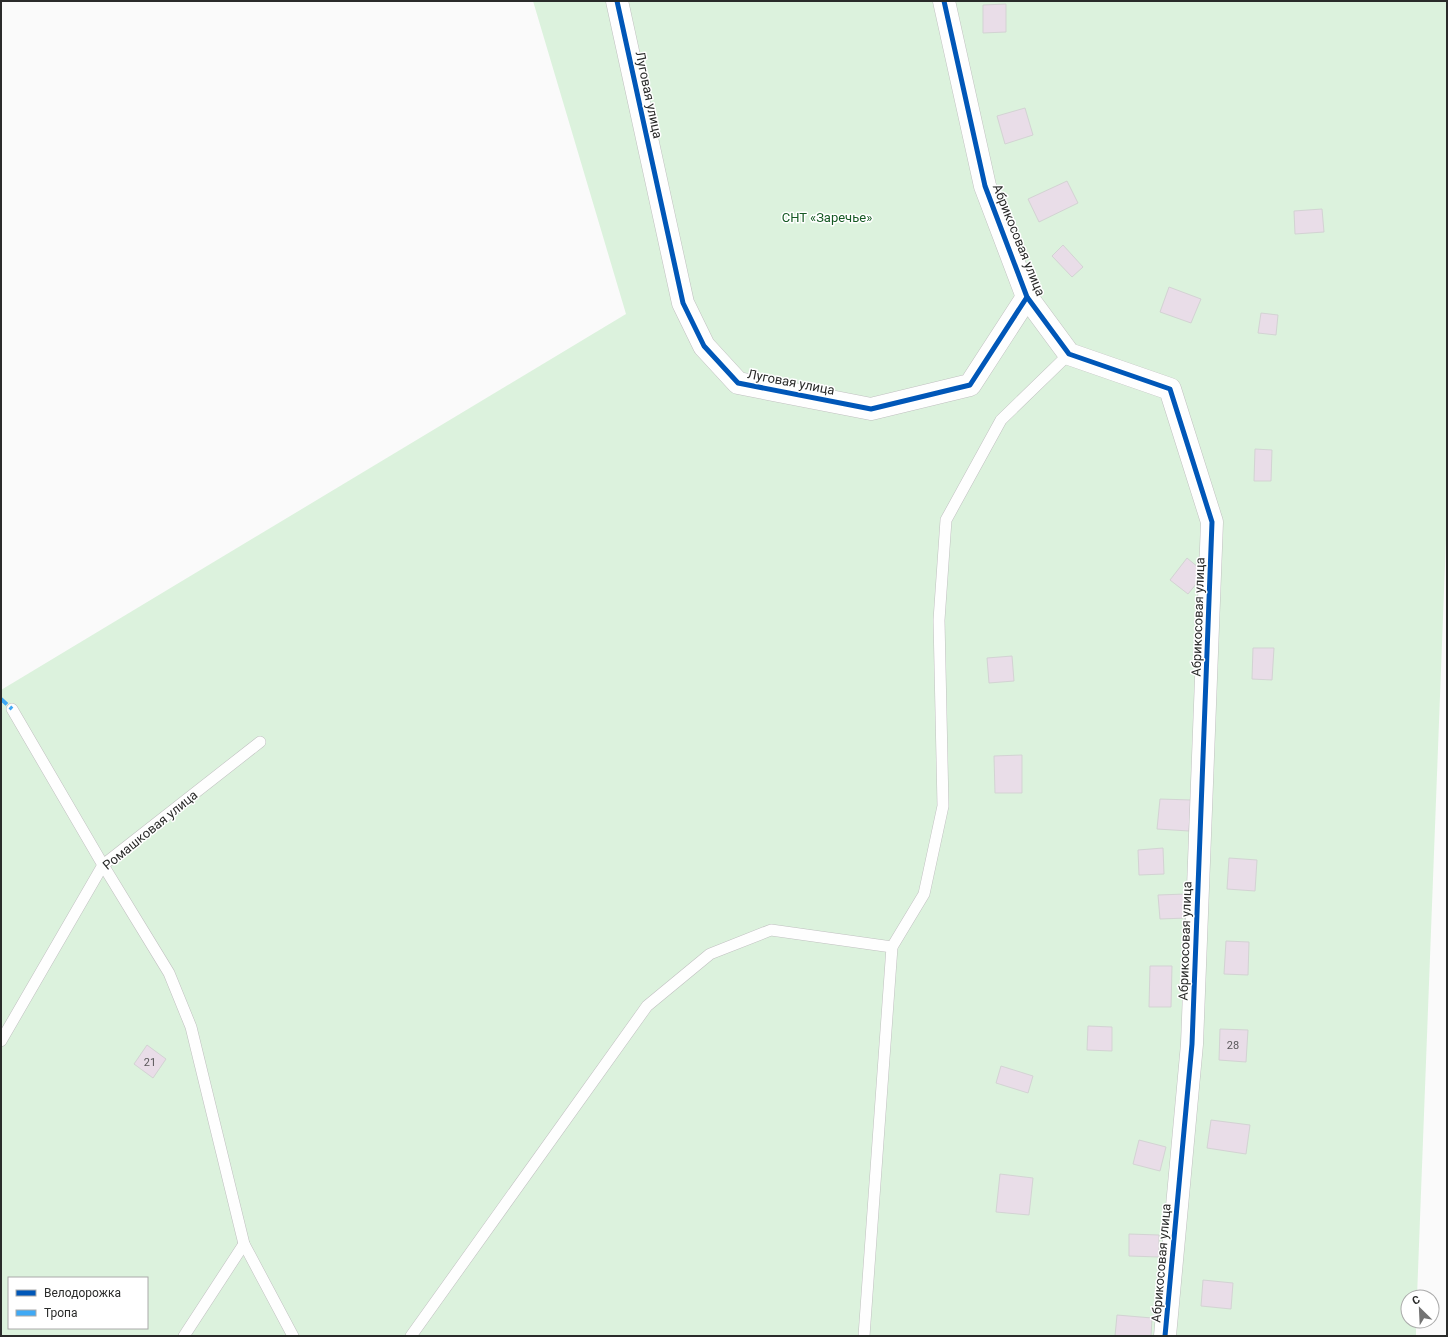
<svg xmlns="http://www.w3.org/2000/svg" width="1448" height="1337" font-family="Roboto,sans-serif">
<rect width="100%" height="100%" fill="#fafafa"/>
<path fill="#dcf2dd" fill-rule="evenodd" d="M 533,1 L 1447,1 L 1447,513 L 1417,1297 L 1408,1297 L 1408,1321 L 1416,1321 L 1416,1336 L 1,1336 L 1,690 L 626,314 ZM 9,1278 L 147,1278 L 147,1328 L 9,1328 Z"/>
<g fill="#e9dde8" stroke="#d3d3d3">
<polygon points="1006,4 1006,32 983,33 983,5"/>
<polygon points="1025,108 1033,135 1005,144 997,116"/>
<polygon points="1067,181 1078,203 1039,222 1028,199"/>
<polygon points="1322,209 1324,232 1295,234 1294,211"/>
<polygon points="1063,245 1083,267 1072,277 1052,256"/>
<polygon points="1169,287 1201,299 1191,323 1160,312"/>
<polygon points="1261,313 1278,315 1276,335 1258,333"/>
<polygon points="1255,449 1272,450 1271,481 1254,481"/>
<polygon points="1187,558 1205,573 1188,594 1170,580"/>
<polygon points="1253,648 1274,648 1272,680 1252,679"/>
<polygon points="1012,656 1014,681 989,683 987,658"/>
<polygon points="1022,755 1022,793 995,793 994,756"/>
<polygon points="1160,799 1191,800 1189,831 1157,829"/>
<polygon points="1163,848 1164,874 1139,875 1138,850"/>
<polygon points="1229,858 1257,860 1255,891 1227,889"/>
<polygon points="1186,894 1187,918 1160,919 1158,895"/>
<polygon points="1226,941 1249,942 1248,975 1224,974"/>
<polygon points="1150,966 1172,966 1171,1007 1149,1007"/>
<polygon points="1088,1026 1112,1027 1112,1051 1087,1050"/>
<polygon points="1220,1029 1248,1030 1246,1062 1219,1060"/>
<polygon points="147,1045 166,1059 153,1078 134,1064"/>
<polygon points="1001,1066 1033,1076 1028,1093 996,1083"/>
<polygon points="1211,1120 1250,1125 1246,1154 1207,1148"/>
<polygon points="1139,1140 1166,1147 1160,1171 1133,1164"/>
<polygon points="1000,1174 1033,1178 1029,1215 996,1212"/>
<polygon points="1129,1234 1159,1235 1159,1257 1129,1256"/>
<polygon points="1203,1280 1233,1283 1231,1309 1201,1306"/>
<polygon points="1117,1315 1152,1318 1151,1336 1115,1336"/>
</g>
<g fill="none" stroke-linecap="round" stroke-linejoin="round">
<defs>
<g id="lane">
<polyline points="12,709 103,865 169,973 191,1027 244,1244 293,1336"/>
<polyline points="1,1041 103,865 260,742"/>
<polyline points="184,1336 244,1244"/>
<polyline points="411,1336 647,1006 710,954 771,930 892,947"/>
<polyline points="864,1336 892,947 924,894 943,806 939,620 946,520 1001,420 1069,354"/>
</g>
<g id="street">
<polyline points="617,1 683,303 704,346 738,383 871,409 970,385 1027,297"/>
<polyline points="944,1 985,186 1027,297 1069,354 1170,389 1212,522 1192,1044 1165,1336"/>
</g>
</defs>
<use href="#lane" stroke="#c0c0c0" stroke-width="12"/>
<use href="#street" stroke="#c0c0c0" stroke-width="23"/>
<use href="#lane" stroke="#fefefe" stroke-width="11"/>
<use href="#street" stroke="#fefefe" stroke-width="22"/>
<polyline stroke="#3fa9f5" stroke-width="4" stroke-dasharray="8 4" stroke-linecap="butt" points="1,699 12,709"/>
<defs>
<g id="cycleway">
<polyline points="617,1 683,303 704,346 738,383 871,409 970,385 1027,297"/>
<polyline points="944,1 985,186 1027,297 1069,354 1170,389 1212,522 1192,1044 1165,1336"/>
</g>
</defs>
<use href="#cycleway" stroke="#fff" stroke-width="8"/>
<use href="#cycleway" stroke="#0057b8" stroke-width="5"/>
</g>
<g text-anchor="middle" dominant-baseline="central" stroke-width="3" stroke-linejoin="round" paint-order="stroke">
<g font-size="11" fill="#5a585a">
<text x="1233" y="1045">28</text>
<text x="150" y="1062">21</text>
</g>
<g font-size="13" fill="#2a2b2a" stroke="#fff">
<text transform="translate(649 95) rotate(78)">Луговая улица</text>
<text transform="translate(1019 240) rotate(68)">Абрикосовая улица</text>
<text transform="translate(791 382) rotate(11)">Луговая улица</text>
<text transform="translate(1198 617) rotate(-88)">Абрикосовая улица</text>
<text transform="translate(150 830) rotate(-39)">Ромашковая улица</text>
<text transform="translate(1185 941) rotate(-88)">Абрикосовая улица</text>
<text transform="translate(1161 1263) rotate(-85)">Абрикосовая улица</text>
</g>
<g font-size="13" fill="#155923" stroke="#fff">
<text x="827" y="217">СНТ «Заречье»</text>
</g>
</g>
<rect width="1448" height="1337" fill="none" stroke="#2a2b2a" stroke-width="4"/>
<rect x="8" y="1277" width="140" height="52" fill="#ffffff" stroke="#aaaaaa"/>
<rect x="16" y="1290" width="20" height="6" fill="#0057b8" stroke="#aaaaaa"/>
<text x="44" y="1297" font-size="12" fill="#2a2b2a">Велодорожка</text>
<rect x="16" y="1310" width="20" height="6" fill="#3fa9f5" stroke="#aaaaaa"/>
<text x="44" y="1317" font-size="12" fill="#2a2b2a">Тропа</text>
<g transform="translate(1420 1309) rotate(336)"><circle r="19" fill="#ffffff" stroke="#aaaaaa"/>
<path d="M0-3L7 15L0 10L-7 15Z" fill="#737373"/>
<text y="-6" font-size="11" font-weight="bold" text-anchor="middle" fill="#2a2b2a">С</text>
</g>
</svg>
